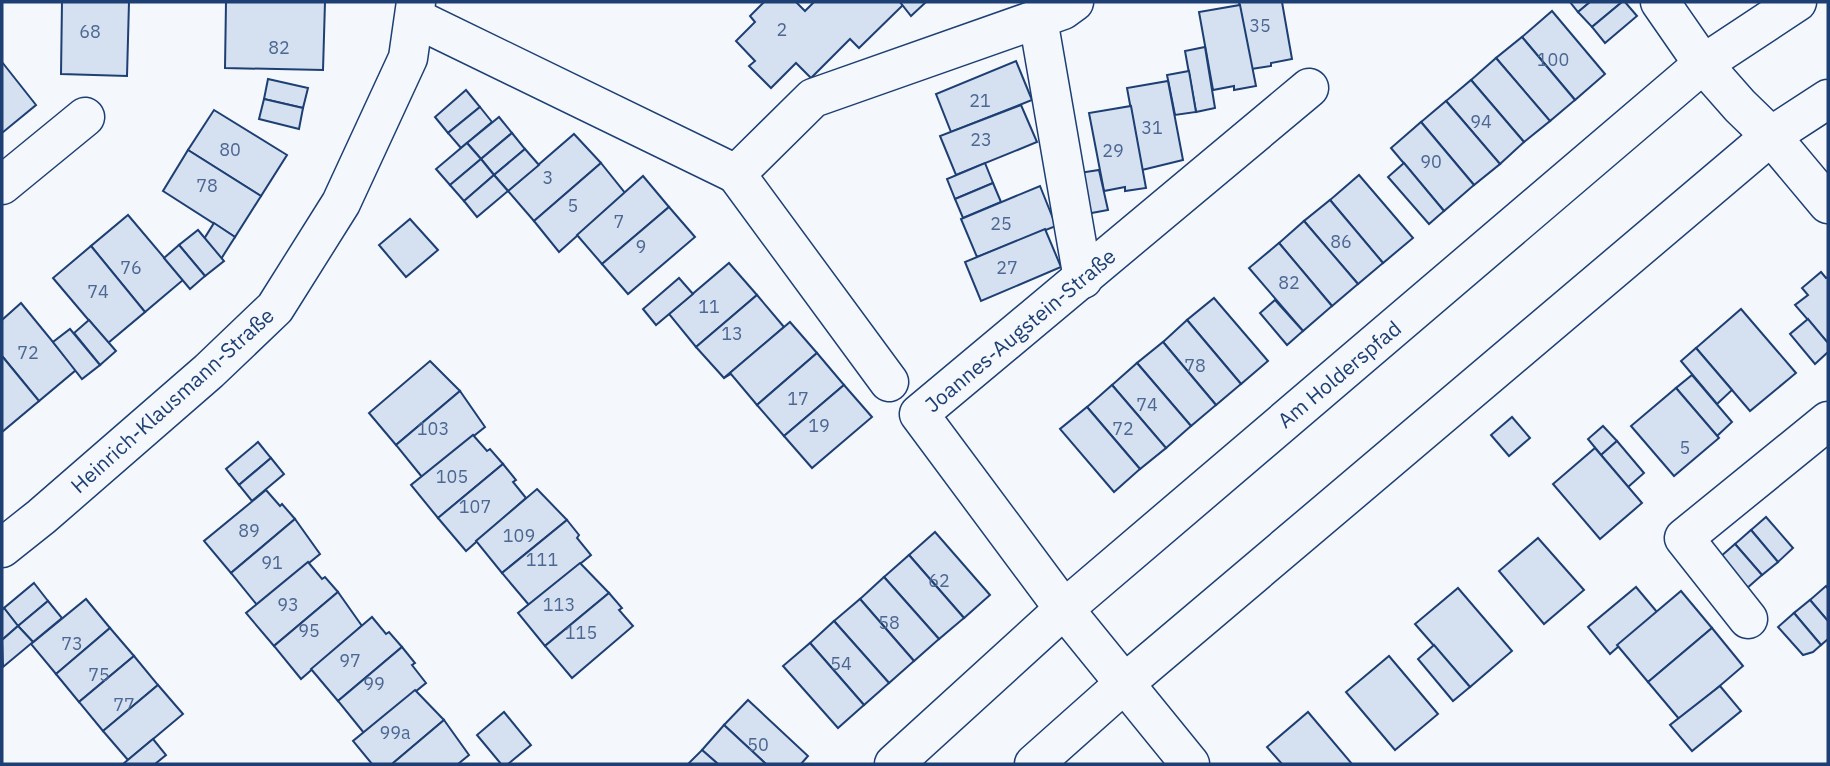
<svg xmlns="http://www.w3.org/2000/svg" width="1830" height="766" font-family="'IBM Plex Sans',sans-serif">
<rect width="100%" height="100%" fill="#f4f7fb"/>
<g fill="#d5e0f0" stroke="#1d3f73" stroke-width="2">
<polygon points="62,2 129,2 127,76 61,74"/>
<polygon points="226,2 325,2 323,70 225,68"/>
<polygon points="764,2 796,2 805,11 814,2 900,2 903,5 859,48 850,39 811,78 796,63 771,88 749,66 755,61 736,41 755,22 750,16"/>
<polygon points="900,2 926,2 911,16"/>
<polygon points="1239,2 1282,2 1292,59 1271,63 1271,66 1251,69"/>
<polygon points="1570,2 1590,2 1578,12"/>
<polygon points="1590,2 1622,2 1592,27 1578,12"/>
<polygon points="1622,2 1625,2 1637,16 1605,43 1592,27"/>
<polygon points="1240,5 1256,86 1234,90 1234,86 1213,90 1199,12"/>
<polygon points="1552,11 1605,74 1575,100 1522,37"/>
<polygon points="1522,37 1575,100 1550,121 1496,58"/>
<polygon points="1205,47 1215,108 1196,112 1185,51"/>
<polygon points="1496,58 1550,121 1524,142 1471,80"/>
<polygon points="1016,61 1032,100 951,132 936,94"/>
<polygon points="2,62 36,105 2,133"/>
<polygon points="1189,71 1196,112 1175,115 1167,75"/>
<polygon points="268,79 308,88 303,108 264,99"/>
<polygon points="1471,80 1524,142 1500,164 1446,101"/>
<polygon points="1168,81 1183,160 1142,170 1127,88"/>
<polygon points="466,90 480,107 448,133 435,117"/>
<polygon points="264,99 303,108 299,129 259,119"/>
<polygon points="1446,101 1500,164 1474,185 1421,122"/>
<polygon points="1021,105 1037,142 956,175 940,136"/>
<polygon points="1131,106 1146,188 1125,191 1125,187 1104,191 1089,113"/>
<polygon points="480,107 492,122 461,148 448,133"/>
<polygon points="214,110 287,155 261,196 188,150"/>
<polygon points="499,117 512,133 481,159 467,143"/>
<polygon points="1421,122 1474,185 1444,211 1391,148"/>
<polygon points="512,133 525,149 494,175 481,159"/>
<polygon points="574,134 601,163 534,221 508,191"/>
<polygon points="467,143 481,159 450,185 436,169"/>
<polygon points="525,149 539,165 508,191 494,175"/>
<polygon points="188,150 261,196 235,237 163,191"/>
<polygon points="481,159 494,175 464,201 450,185"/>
<polygon points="601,163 625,193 559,252 534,221"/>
<polygon points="985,163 993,183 955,199 947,179"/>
<polygon points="1404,163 1444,211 1429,224 1388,177"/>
<polygon points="1099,170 1108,210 1086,214 1079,173"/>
<polygon points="494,175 508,191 477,217 464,201"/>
<polygon points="1359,175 1413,238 1383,263 1330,200"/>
<polygon points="643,176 669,207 602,264 577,235"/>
<polygon points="993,183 1001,202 963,218 955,199"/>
<polygon points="1040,186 1056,226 977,257 961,219"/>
<polygon points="1330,200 1383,263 1358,284 1304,221"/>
<polygon points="669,207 695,237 628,294 602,264"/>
<polygon points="128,215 183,280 145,312 91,246"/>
<polygon points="410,219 438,250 406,277 379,245"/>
<polygon points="1304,221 1358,284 1332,306 1279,243"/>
<polygon points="214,223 235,237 221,259 204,239"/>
<polygon points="1045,229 1061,267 981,301 965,262"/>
<polygon points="198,230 224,261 205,276 179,245"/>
<polygon points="1279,243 1332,306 1303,331 1249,268"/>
<polygon points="179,245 205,276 190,289 164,258"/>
<polygon points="91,246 145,312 108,343 53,278"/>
<polygon points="729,263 757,295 696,347 669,314"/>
<polygon points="1821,272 1826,278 1828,277 1828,343 1795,305 1808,295 1802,288"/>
<polygon points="679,278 693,294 656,325 643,309"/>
<polygon points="757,295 784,327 724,378 696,347"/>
<polygon points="1214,298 1268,361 1241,384 1187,320"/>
<polygon points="1275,300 1303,331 1287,345 1260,313"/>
<polygon points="21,303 76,370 39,401 2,356 2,320"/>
<polygon points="1741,309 1796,373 1750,411 1696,348"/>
<polygon points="1808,319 1828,343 1828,352 1815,364 1790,334"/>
<polygon points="89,320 116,351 100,365 74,333"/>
<polygon points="1187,320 1241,384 1216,405 1163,342"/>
<polygon points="790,322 817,353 757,405 731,374 724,378"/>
<polygon points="70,329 100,365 82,379 53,342"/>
<polygon points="1163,342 1216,405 1191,426 1137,363"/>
<polygon points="1696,348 1732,390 1717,404 1681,361"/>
<polygon points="817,353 844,385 784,436 757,405"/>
<polygon points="2,356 39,401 2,432"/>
<polygon points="430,361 460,391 396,445 369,413"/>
<polygon points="1137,363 1191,426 1166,448 1112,385"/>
<polygon points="1692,375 1732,422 1717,436 1676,388"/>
<polygon points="844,385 872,417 812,468 784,436"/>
<polygon points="1112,385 1166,448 1140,469 1087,407"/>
<polygon points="1676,388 1719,438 1674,476 1631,426"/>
<polygon points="460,391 485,427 422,477 396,445"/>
<polygon points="1087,407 1140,469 1114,492 1060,429"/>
<polygon points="1512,417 1530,438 1509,456 1491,435"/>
<polygon points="1603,426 1617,441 1601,455 1588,439"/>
<polygon points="473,435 487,451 490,449 503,464 438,518 411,485"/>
<polygon points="1617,441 1644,473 1628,487 1601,455"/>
<polygon points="258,442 271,458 239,485 226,469"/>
<polygon points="1595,448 1642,503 1600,539 1553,484"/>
<polygon points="271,458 284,474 252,501 239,485"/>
<polygon points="503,464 516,480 513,482 526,498 466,551 438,518"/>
<polygon points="537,489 567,520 502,573 476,541"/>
<polygon points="266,490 280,506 282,504 295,519 231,573 204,541"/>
<polygon points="1766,517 1793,548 1778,562 1751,530"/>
<polygon points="295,519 320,554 257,605 231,573"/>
<polygon points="567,520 579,535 577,538 591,555 529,605 502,573"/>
<polygon points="1751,530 1778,562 1762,575 1735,544"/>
<polygon points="935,532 990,595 964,618 909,555"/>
<polygon points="1538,538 1584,590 1544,624 1499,571"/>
<polygon points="1735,544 1762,575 1746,589 1720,557"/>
<polygon points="909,555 964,618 939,639 884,577"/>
<polygon points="308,562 322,579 325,577 338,592 274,646 246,613"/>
<polygon points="580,563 609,593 545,646 518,613"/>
<polygon points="884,577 939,639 914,661 860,599"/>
<polygon points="34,583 48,601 18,626 4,608"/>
<polygon points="1826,586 1828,589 1828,621 1810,600"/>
<polygon points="1636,587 1657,612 1610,654 1588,627"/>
<polygon points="1458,588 1512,651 1470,687 1415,624"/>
<polygon points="1681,591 1712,628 1648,682 1617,645"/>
<polygon points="338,592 362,626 301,679 274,646"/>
<polygon points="609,593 622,608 619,610 633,626 572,678 545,646"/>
<polygon points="86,599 110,628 56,674 31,644"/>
<polygon points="860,599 914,661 889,683 834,621"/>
<polygon points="1810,600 1828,621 1828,639 1821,645 1794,613"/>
<polygon points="48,601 62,618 33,642 18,626"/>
<polygon points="4,608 18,626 2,640 2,610"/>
<polygon points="1794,613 1821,645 1813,652 1803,655 1778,627"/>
<polygon points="372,617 386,634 389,632 402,647 338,701 311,669"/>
<polygon points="834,621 889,683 864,705 810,643"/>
<polygon points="18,626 33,642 3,667 2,640"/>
<polygon points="110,628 134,656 79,702 56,674"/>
<polygon points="1712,628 1743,666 1680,720 1648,682"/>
<polygon points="810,643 864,705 838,728 783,666"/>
<polygon points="1434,645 1470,687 1453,701 1418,659"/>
<polygon points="402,647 415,663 412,665 426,683 364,733 338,701"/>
<polygon points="134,656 158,685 103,731 79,702"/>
<polygon points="1389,656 1438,714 1395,750 1346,692"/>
<polygon points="158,685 183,714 128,760 103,731"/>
<polygon points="1720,686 1741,711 1692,751 1670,725"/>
<polygon points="415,690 444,720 392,764 372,764 353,741"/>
<polygon points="748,700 808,756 801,764 766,764 724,725"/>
<polygon points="504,712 531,745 508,764 501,764 477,735"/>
<polygon points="1308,712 1352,764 1282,764 1267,747"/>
<polygon points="444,720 469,755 458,764 392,764"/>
<polygon points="724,725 766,764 718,764 702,750"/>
<polygon points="153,739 166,755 155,764 123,764"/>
<polygon points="702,750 718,764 688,764"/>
</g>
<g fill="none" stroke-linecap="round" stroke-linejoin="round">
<defs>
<g id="minor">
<polyline points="1660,2 1703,64 1740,106 1771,136 1828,204"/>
<polyline points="415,18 736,174 813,98 1063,10 1074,2"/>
<polyline points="1038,19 1083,279"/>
<polyline points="736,174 889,382"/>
<polyline points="2,185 85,117"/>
<polyline points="2,548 41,517 209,371 275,308 341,203 408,58 416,2"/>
<polyline points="1748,619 1684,538 1828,421"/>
<polyline points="894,764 1064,609 1703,64 1797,2"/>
<polyline points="1034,764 1125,683 1771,136 1828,99"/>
<polyline points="1190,764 1064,609 919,414 1309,88"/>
</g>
</defs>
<use href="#minor" stroke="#1d3f73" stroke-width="41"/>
<use href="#minor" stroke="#f4f7fb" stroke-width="38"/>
</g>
<g text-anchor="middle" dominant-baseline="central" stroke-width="5" stroke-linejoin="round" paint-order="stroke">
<g font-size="18" fill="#4b6792">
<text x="1260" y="25">35</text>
<text x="782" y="29">2</text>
<text x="90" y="31">68</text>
<text x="279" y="47">82</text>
<text x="1553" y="59">100</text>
<text x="980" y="100">21</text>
<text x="1481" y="121">94</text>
<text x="1152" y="127">31</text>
<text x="981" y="139">23</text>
<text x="230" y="149">80</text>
<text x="1113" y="150">29</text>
<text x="1431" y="161">90</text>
<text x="548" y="177">3</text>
<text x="207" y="185">78</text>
<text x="573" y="205">5</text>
<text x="619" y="221">7</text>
<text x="1001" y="223">25</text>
<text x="1341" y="241">86</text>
<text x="641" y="246">9</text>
<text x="131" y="267">76</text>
<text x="1007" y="267">27</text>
<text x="1289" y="282">82</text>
<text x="98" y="291">74</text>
<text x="709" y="306">11</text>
<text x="732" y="333">13</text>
<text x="28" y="352">72</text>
<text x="1195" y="365">78</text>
<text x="798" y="398">17</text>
<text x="1147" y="404">74</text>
<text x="819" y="425">19</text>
<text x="433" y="428">103</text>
<text x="1123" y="428">72</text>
<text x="1685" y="447">5</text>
<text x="452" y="476">105</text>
<text x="475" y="506">107</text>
<text x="249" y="530">89</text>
<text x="519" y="535">109</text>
<text x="542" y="559">111</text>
<text x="272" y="562">91</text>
<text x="939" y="580">62</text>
<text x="288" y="604">93</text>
<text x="559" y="604">113</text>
<text x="889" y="622">58</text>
<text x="309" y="630">95</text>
<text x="581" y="632">115</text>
<text x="72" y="643">73</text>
<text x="350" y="660">97</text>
<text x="841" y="663">54</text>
<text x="99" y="674">75</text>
<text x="374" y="683">99</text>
<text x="124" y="704">77</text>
<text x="395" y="732">99a</text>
<text x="758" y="744">50</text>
</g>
<g font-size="21" fill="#1d3f73" stroke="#f4f7fb">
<text transform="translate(1020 330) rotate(-40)">Joannes-Augstein-Straße</text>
<text transform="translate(1339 374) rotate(-40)">Am Holderspfad</text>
<text transform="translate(172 400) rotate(-42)">Heinrich-Klausmann-Straße</text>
</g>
</g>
<rect width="1830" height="766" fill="none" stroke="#1d3f73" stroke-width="7"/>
</svg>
